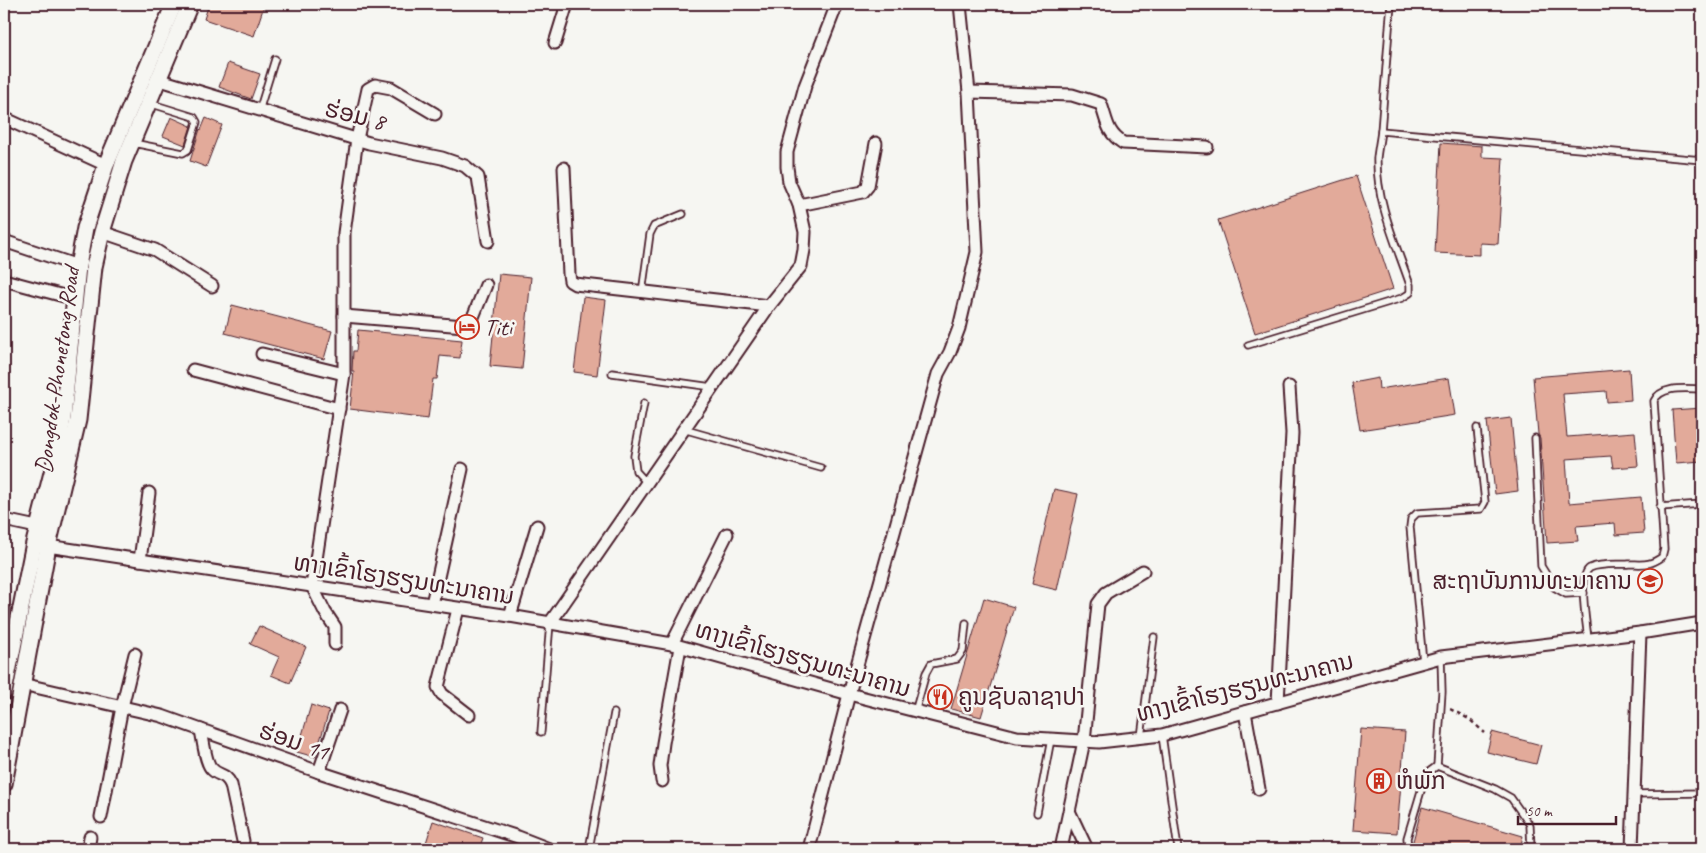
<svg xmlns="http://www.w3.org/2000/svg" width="1706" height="853" font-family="Caveat,'Noto Sans Lao',sans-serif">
<rect width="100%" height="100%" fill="#f6f6f2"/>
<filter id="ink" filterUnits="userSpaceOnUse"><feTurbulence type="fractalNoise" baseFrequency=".02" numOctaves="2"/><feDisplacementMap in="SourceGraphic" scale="10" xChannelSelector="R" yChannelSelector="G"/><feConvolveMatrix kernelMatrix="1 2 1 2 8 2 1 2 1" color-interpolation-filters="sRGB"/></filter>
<g filter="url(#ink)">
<g fill="#e2aa9a" stroke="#4a1f2b">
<polygon points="209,4 258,4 264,6 254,36 204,19"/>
<polygon points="228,63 260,74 251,99 219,87"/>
<polygon points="171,117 191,126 185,145 163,136"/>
<polygon points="206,118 222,125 206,167 190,161 200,129 201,130"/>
<polygon points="1441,143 1482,146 1482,157 1503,158 1498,244 1480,243 1480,255 1435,253"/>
<polygon points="1356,176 1393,289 1255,333 1218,220"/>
<polygon points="499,274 531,277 522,369 490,366"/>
<polygon points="583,297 606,300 597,375 574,372"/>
<polygon points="232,305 332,331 324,359 225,333"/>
<polygon points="358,330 462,340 460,358 440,356 437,379 433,379 428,419 350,409 354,371 352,371 353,351 356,351"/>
<polygon points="1629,369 1631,400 1607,402 1606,391 1563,394 1567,437 1635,432 1638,466 1613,468 1611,456 1566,459 1569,503 1641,497 1644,533 1616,535 1615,523 1576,526 1578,541 1547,543 1540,438 1538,434 1533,377"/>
<polygon points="1378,378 1379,389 1449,378 1455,415 1360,430 1352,383"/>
<polygon points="1702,408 1702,461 1676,463 1672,410"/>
<polygon points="1511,418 1518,491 1495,494 1487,421"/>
<polygon points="1054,489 1078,494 1057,590 1032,584"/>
<polygon points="984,598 1014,607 981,717 951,709"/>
<polygon points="259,626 306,647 290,683 271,675 279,657 250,644"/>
<polygon points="311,705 329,711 315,757 297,752"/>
<polygon points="1361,729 1405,732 1397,833 1353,830"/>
<polygon points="1492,732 1541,745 1536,764 1487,752"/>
<polygon points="1422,807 1523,836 1520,849 1427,849 1412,845"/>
<polygon points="433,821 483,838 479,849 424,849"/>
</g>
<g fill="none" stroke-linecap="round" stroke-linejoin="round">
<defs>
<g id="lane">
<polyline points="259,111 275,59"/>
<polyline points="1381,131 1391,4"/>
<polyline points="133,143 183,153 188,150 197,122 194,117 149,103"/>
<polyline points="642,293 650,234 654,226 683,214"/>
<path d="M 1248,345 L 1402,298 L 1410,293 L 1410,285 C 1396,244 1376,201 1377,158 C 1378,149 1380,139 1381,131 L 1702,160"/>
<polyline points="612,373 712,387"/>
<polyline points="644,403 634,456 636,471 646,482"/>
<polyline points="683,429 821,468"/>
<polyline points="1535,438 1541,566 1554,587 1566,594 1584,593"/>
<polyline points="1660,507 1702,504"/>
<path d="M 1588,639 C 1587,626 1577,575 1590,568 C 1601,563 1617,565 1629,564 C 1644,564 1649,566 1662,557 L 1664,549 L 1654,401 C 1661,385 1687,389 1702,389"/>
<polyline points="1441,657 1442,692 1437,766 1495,789 1511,798 1530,825 1531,849"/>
<polyline points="1423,662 1410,527 1411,519 1417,513 1481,509 1485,502 1477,428"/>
<polyline points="915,712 926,673 931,664 957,659 963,651 966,623"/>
<polyline points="541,732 550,623"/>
<polyline points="1162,735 1178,849"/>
<polyline points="1141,737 1154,637"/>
<polyline points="1634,794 1702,793"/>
<polyline points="1037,813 1051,739"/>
<polyline points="589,849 614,713"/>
<polyline points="1408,849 1407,838 1426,774 1437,766"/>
</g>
<g id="street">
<polyline points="555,43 567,4"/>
<polyline points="157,79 369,143 442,158 465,166 478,177 488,241"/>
<path d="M 969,92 L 1072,95 L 1101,104 C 1107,121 1107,133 1123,143 L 1207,147"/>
<polyline points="4,118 106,165"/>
<polyline points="564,168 569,274 570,281 575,284 769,306"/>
<polyline points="799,205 863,192 868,186 876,143"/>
<polyline points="102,232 155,250 212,286"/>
<polyline points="4,241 78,266"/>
<polyline points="4,280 75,299"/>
<polyline points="344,316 464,326 471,322 486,285"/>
<polyline points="262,354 344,374"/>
<polyline points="193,370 339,409"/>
<polyline points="4,520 46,529"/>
<polyline points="41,545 510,616 672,644 849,694 1017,737 1099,742 1162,735 1441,657 1640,633 1702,623"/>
<polyline points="140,560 149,493"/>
<polyline points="432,604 462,469"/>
<polyline points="458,609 438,687 442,694 469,715"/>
<polyline points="510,616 537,526"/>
<polyline points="550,623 769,306 801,266 804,250 805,232 799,205 789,182 787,167 787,152 805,86 837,4"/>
<polyline points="335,644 335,627 325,612 312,586 344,374 344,233 357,139 368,89 375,85 391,88 435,114"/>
<polyline points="672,644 727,534"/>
<polyline points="22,684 162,716 319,772 518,837 549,849"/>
<polyline points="1278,703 1292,433 1289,387"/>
<polyline points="1245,712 1259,789"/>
<path d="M 201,730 C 203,739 205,761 211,768 C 218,777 225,772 231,785 L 243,841"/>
<polyline points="319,772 340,710"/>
<polyline points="662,781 660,766 663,743 680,647"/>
<polyline points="1070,813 1087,849"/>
<polyline points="101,817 122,707 135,654"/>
<polyline points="88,849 90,837"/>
<polyline points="809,849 849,694 938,374 950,352 959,328 977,252 969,92 960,4"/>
<polyline points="1061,849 1084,741 1098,604 1106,593 1143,571"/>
<polyline points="1632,849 1640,633"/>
</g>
<g id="secondary">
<polyline points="4,692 34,543 57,453 63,418 78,266 85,228 106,165 174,4"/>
<polyline points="4,784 48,546 78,420 94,267 102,232 124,161 190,4"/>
</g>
</defs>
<use href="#lane" stroke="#4a1f2b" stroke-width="9"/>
<use href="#street" stroke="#4a1f2b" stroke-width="15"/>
<use href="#secondary" stroke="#4a1f2b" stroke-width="19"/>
<polyline stroke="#4a1f2b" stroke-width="2.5" stroke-dasharray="4 4" stroke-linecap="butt" points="1450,709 1469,719 1485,733"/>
<use href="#lane" stroke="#f6f6f2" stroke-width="5.5"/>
<use href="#street" stroke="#f6f6f2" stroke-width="11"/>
<use href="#secondary" stroke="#f6f6f2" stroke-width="15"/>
</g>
</g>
<defs>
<symbol id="hotel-ring" viewBox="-11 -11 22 22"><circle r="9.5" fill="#f6f6f2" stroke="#c8321e" stroke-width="1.5"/><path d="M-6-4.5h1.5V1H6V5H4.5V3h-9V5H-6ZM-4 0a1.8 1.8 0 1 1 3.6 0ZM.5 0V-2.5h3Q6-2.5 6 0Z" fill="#c8321e"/></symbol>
<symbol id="university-ring" viewBox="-11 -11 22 22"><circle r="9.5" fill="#f6f6f2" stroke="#c8321e" stroke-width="1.5"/><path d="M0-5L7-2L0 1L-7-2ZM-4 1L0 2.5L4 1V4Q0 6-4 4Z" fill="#c8321e"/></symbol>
<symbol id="restaurant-ring" viewBox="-11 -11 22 22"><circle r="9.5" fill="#f6f6f2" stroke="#c8321e" stroke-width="1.5"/><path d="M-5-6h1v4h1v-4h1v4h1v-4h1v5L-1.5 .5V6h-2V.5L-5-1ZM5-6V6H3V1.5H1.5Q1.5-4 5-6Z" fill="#c8321e"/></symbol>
<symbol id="building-ring" viewBox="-11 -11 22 22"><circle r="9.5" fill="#f6f6f2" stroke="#c8321e" stroke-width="1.5"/><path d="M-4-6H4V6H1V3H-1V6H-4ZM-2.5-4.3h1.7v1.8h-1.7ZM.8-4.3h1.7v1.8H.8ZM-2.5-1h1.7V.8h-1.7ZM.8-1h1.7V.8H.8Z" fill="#c8321e"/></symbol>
</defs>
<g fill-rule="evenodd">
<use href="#hotel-ring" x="453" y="313" width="28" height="28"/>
<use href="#university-ring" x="1636" y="567" width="28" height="28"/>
<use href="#restaurant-ring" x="926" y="683" width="28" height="28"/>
<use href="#building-ring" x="1365" y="767" width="28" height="28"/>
</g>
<g text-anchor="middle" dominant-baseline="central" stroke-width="5" stroke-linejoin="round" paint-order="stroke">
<g font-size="24" fill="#4a1f2b" stroke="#f6f6f2">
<text transform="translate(355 115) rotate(14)">ຮ່ອມ 8</text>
<text transform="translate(57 370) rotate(-82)">Dongdok-Phonetong Road</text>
<text transform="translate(404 579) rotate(9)">ທາງເຂົ້າໂຮງຮຽນທະນາຄານ</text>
<text transform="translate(803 659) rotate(16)">ທາງເຂົ້າໂຮງຮຽນທະນາຄານ</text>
<text transform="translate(1245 687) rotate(-14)">ທາງເຂົ້າໂຮງຮຽນທະນາຄານ</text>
<text transform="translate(294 741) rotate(19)">ຮ່ອມ 11</text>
</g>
<g font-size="24" fill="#4a1f2b" stroke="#f6f6f2" text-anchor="start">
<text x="484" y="327">Titi</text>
<text x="1632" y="581" text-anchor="end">ສະຖາບັນການທະນາຄານ</text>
<text x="958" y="697">ຄູນຊັບລາຊາປາ</text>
<text x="1396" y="781">ຫໍພັກ</text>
</g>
</g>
<rect width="1706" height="853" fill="none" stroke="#f6f6f2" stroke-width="20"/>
<rect x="10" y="10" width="1686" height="833" fill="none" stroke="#4a1f2b" stroke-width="2" filter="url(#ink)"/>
<path d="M1518 816v8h98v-8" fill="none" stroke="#4a1f2b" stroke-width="2.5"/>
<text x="1526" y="816" font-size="15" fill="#4a1f2b" stroke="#f6f6f2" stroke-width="4" paint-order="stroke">50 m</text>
</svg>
